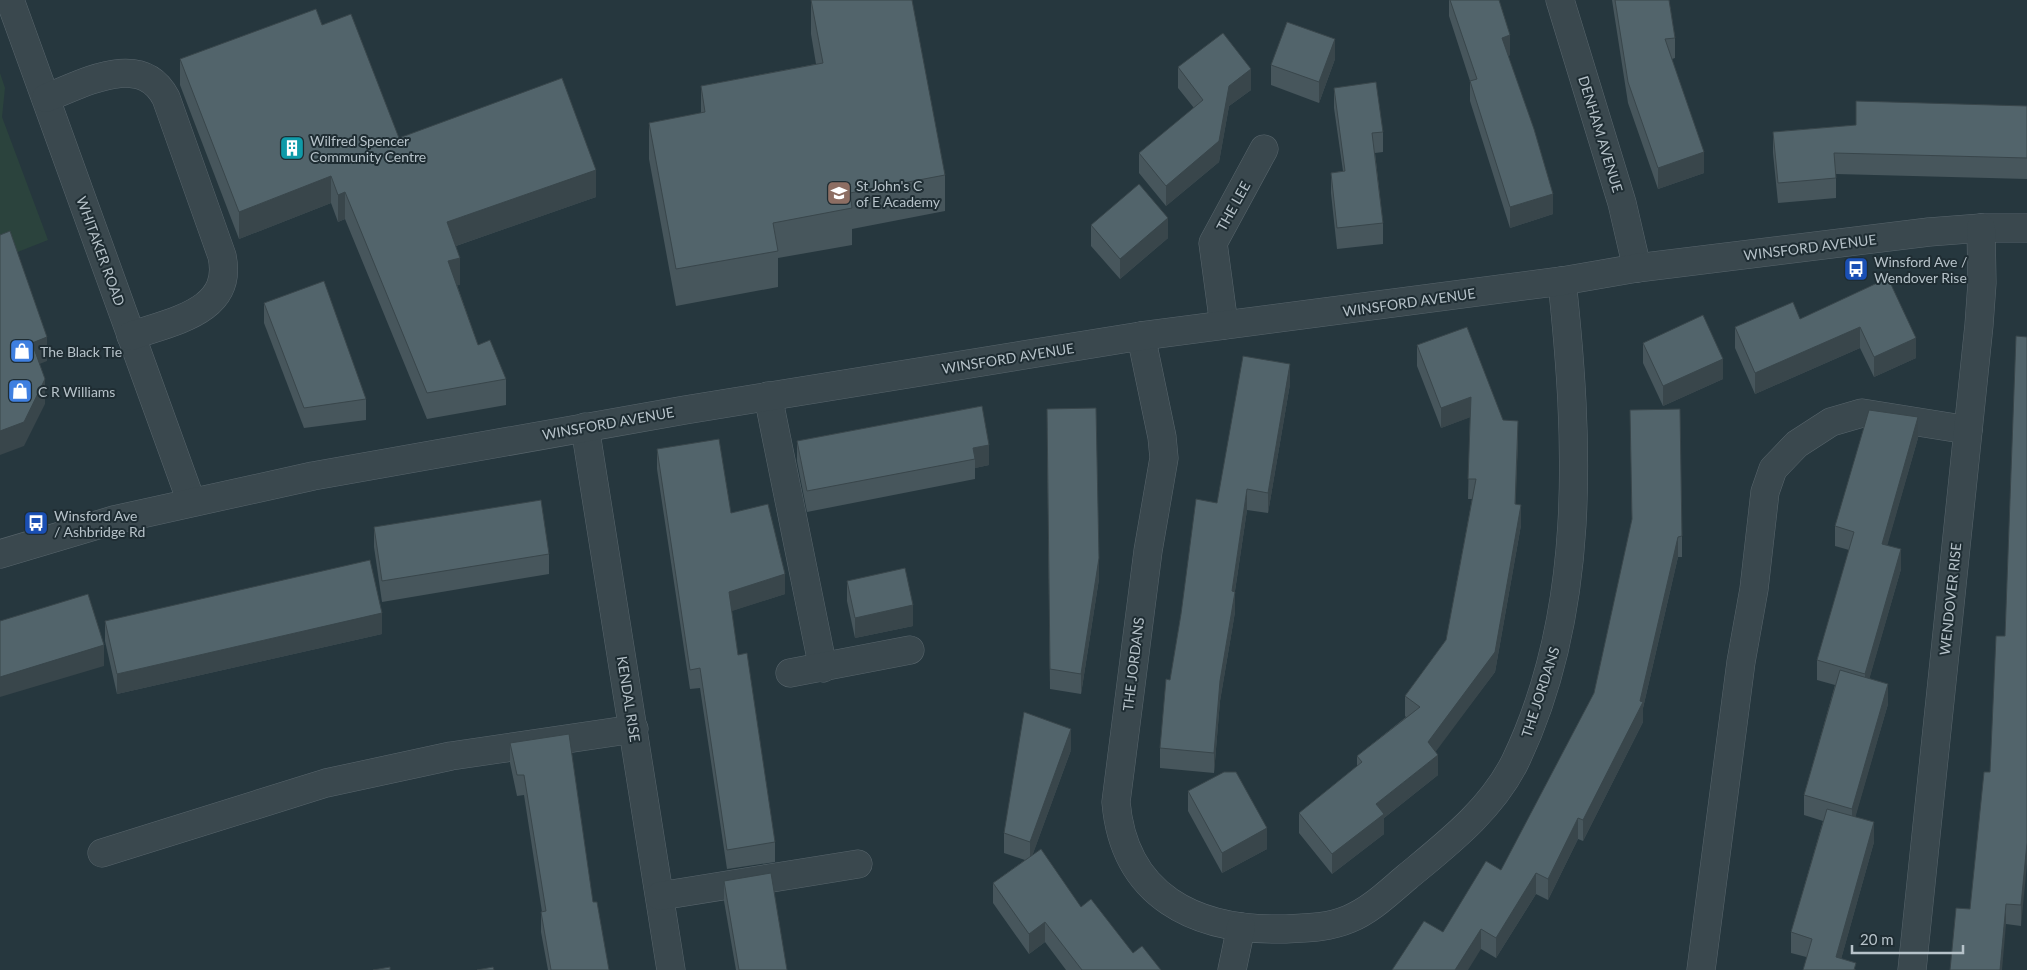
<svg xmlns="http://www.w3.org/2000/svg" width="2027" height="970" font-family="Lato,sans-serif">
<rect width="100%" height="100%" fill="#26373e"/>
<polygon fill="#2b433d" points="0,73 5,88 2,117 48,240 0,259"/>
<g fill="none" stroke-linecap="round" stroke-linejoin="round">
<defs>
<g id="minor">
<polyline points="10,0 191,501"/>
<polyline points="1560,0 1622,203 1637,268"/>
<path d="M 46,98 C 83,84 141,50 166,98 L 222,256 C 234,312 172,321 131,336"/>
<polyline points="1224,325 1213,243 1264,149"/>
<path d="M 1141,336 L 1162,437 L 1164,458 L 1148,551 L 1116,802 C 1124,896 1195,931 1283,929 C 1305,928 1328,928 1349,919 C 1371,910 1389,892 1407,877 C 1448,843 1491,810 1515,762 C 1587,613 1579,441 1562,281"/>
<polyline points="768,396 823,668"/>
<polyline points="585,427 671,970"/>
<polyline points="0,554 114,520 313,476 685,410 1141,336 1562,281 1637,268 1929,232 1981,228 2027,228"/>
<polyline points="790,673 910,650"/>
<polyline points="102,853 326,783 451,756 634,729"/>
<polyline points="660,896 858,864"/>
<polyline points="1232,970 1241,927"/>
<polyline points="1701,970 1741,662 1754,589 1765,492 1773,469 1797,444 1831,422 1862,413 1968,430"/>
<polyline points="1912,970 1979,325 1982,283 1981,228"/>
</g>
</defs>
<use href="#minor" stroke="#58656c" stroke-width="29"/>
<use href="#minor" stroke="#3a484e" stroke-width="28"/>
</g>
<g fill="#47565c">
<polygon points="811,0 945,175 945,211 852,229 852,245 778,258 778,287 676,306 649,159 649,123 701,113 701,86 816,64 811,34"/>
<polygon points="1449,0 1499,0 1510,55 1508,56 1553,214 1510,228 1470,101 1470,81 1449,16"/>
<polygon points="1612,0 1669,0 1675,38 1675,58 1672,59 1704,173 1658,189 1628,103"/>
<polygon points="322,25 399,138 596,197 456,246 460,285 457,285 478,345 506,379 506,405 427,419 345,219 338,222 331,203 239,239 180,85 180,59"/>
<polygon points="1335,59 1319,103 1271,85 1271,65"/>
<polygon points="1178,67 1251,90 1229,106 1219,162 1166,206 1139,173 1139,153 1194,108 1178,88"/>
<polygon points="1334,88 1383,132 1383,152 1375,153 1383,223 1383,244 1337,249 1331,193 1331,173 1343,171 1334,108"/>
<polygon points="2027,106 2027,179 1836,174 1836,198 1778,203 1773,153 1773,132 1856,125"/>
<polygon points="1091,225 1168,238 1120,279 1091,246"/>
<polygon points="1888,278 1916,358 1874,377 1860,348 1755,394 1735,348 1735,327 1800,319"/>
<polygon points="264,303 366,399 366,420 304,428 264,323"/>
<polygon points="2027,337 2021,926 2006,924 1970,909 1990,772 2005,636"/>
<polygon points="1643,343 1723,379 1663,406 1643,363"/>
<polygon points="1417,345 1503,420 1518,441 1515,504 1521,525 1495,672 1435,751 1438,775 1384,818 1384,834 1332,874 1299,833 1299,813 1357,766 1357,756 1406,717 1405,716 1405,696 1446,640 1472,499 1468,499 1470,417 1441,428 1417,366"/>
<polygon points="1290,384 1268,513 1247,510 1235,591 1235,612 1220,701 1214,773 1160,768 1160,748 1170,680 1181,614 1217,503"/>
<polygon points="982,406 989,465 975,468 975,479 807,512 797,461 797,441"/>
<polygon points="1630,410 1682,536 1682,557 1678,557 1643,708 1643,722 1583,841 1578,839 1548,900 1536,894 1496,958 1481,949 1443,932 1501,870 1594,693 1632,520"/>
<polygon points="1047,429 1099,579 1081,694 1050,689"/>
<polygon points="1918,438 1887,545 1901,569 1869,679 1888,704 1855,817 1874,842 1841,959 1856,970 1791,953 1791,932 1823,821 1804,815 1804,795 1835,685 1817,680 1817,660 1849,550 1835,546 1835,526"/>
<polygon points="657,449 731,513 785,594 731,611 738,655 775,842 775,862 727,869 700,688 690,689 657,469"/>
<polygon points="374,527 549,554 549,574 382,602 374,547"/>
<polygon points="847,581 913,626 855,638 847,601"/>
<polygon points="105,621 382,634 117,694 105,641"/>
<polygon points="510,743 593,902 609,970 548,970 541,932 541,912 542,912 524,795 517,796 510,763"/>
<polygon points="1071,750 1032,856 1081,907 1133,953 1161,970 1066,970 1045,942 1029,954 993,903 993,883 1025,860 1004,853 1004,833"/>
<polygon points="1188,791 1267,849 1222,873 1188,811"/>
<polygon points="724,881 787,970 736,970 724,901"/>
</g>
<g fill="#39464b">
<polygon points="1510,35 1510,55 1502,58 1502,38"/>
<polygon points="1335,39 1335,59 1319,103 1319,82"/>
<polygon points="1251,69 1251,90 1229,106 1219,162 1166,206 1166,186 1229,86"/>
<polygon points="1704,152 1704,173 1658,189 1658,168"/>
<polygon points="596,170 596,197 447,249 447,222"/>
<polygon points="331,176 331,203 239,239 239,212"/>
<polygon points="345,192 345,219 338,222 338,195"/>
<polygon points="1553,194 1553,214 1510,228 1510,207"/>
<polygon points="1168,218 1168,238 1120,279 1120,259"/>
<polygon points="460,258 460,285 448,287 448,261"/>
<polygon points="1860,327 1860,348 1755,394 1755,373"/>
<polygon points="47,337 47,361 32,367 32,343"/>
<polygon points="1916,338 1916,358 1874,377 1874,357"/>
<polygon points="1723,359 1723,379 1663,406 1663,386"/>
<polygon points="1290,364 1290,384 1268,513 1268,493"/>
<polygon points="45,379 45,404 24,446 0,455 0,431"/>
<polygon points="1471,397 1471,417 1441,428 1441,408"/>
<polygon points="1918,417 1918,438 1882,564 1882,544"/>
<polygon points="1518,421 1518,441 1515,524 1515,504"/>
<polygon points="989,445 989,465 975,468 975,459 973,448"/>
<polygon points="1247,489 1247,510 1232,611 1232,591"/>
<polygon points="1521,505 1521,525 1495,672 1428,762 1428,742"/>
<polygon points="1678,537 1678,557 1643,708 1643,722 1583,841 1583,820 1640,701"/>
<polygon points="1901,549 1901,569 1865,694 1865,674"/>
<polygon points="1099,558 1099,579 1081,694 1081,674"/>
<polygon points="785,574 785,594 729,612 729,592"/>
<polygon points="1235,592 1235,612 1220,701 1214,773 1214,753 1220,681"/>
<polygon points="913,605 913,626 855,638 855,618"/>
<polygon points="382,613 382,634 117,694 117,674"/>
<polygon points="104,645 104,666 0,697 0,677"/>
<polygon points="1888,684 1888,704 1852,829 1852,809"/>
<polygon points="1071,729 1071,750 1030,862 1030,842"/>
<polygon points="1438,755 1438,775 1384,818 1384,834 1332,874 1332,854 1376,804"/>
<polygon points="1578,818 1578,839 1548,900 1548,879"/>
<polygon points="1874,822 1874,842 1838,970 1836,957"/>
<polygon points="1267,828 1267,849 1222,873 1222,853"/>
<polygon points="2027,843 2027,864 2021,926 2021,905"/>
<polygon points="1536,873 1536,894 1496,958 1496,938"/>
<polygon points="2006,904 2006,924 2002,970 2000,970"/>
<polygon points="1045,922 1045,942 1029,954 1029,934"/>
<polygon points="1481,929 1481,949 1468,970 1455,970"/>
</g>
<g fill="#52646b" stroke="#39464b">
<polygon points="811,0 912,0 945,175 850,193 852,208 773,223 778,251 676,269 649,123 705,112 701,86 823,63"/>
<polygon points="1450,0 1499,0 1510,35 1502,38 1534,129 1553,194 1510,207 1470,81 1477,79"/>
<polygon points="1615,0 1669,0 1675,38 1665,39 1704,152 1658,168 1628,82"/>
<polygon points="316,9 322,25 351,14 399,138 562,78 596,170 447,222 460,258 448,261 478,345 490,340 506,379 427,393 345,192 338,195 331,176 239,212 180,59"/>
<polygon points="1287,22 1335,39 1319,82 1271,65"/>
<polygon points="1223,33 1251,69 1229,86 1219,141 1166,186 1139,153 1203,100 1178,67"/>
<polygon points="1376,82 1383,132 1372,133 1383,223 1337,228 1331,173 1345,171 1334,88"/>
<polygon points="1856,101 2027,106 2027,158 1834,153 1836,178 1778,183 1773,132 1856,125"/>
<polygon points="1139,184 1168,218 1120,259 1091,225"/>
<polygon points="10,231 47,337 32,343 45,379 24,422 0,431 0,235"/>
<polygon points="1888,278 1916,338 1874,357 1860,327 1755,373 1735,327 1793,302 1800,319"/>
<polygon points="324,281 366,399 304,408 264,303"/>
<polygon points="1703,315 1723,359 1663,386 1643,343"/>
<polygon points="1467,327 1503,420 1518,421 1515,504 1521,505 1495,652 1428,742 1438,755 1376,804 1384,814 1332,854 1299,813 1362,762 1357,756 1420,707 1405,696 1446,640 1476,479 1468,479 1471,397 1441,408 1417,345"/>
<polygon points="2016,336 2027,337 2027,843 2021,905 2006,904 2000,970 1950,970 1956,908 1970,909 1984,772 1990,772 1996,636 2005,636"/>
<polygon points="1243,356 1290,364 1268,493 1247,489 1232,591 1235,592 1220,681 1214,753 1160,748 1166,679 1170,680 1181,614 1196,499 1217,503"/>
<polygon points="982,406 989,445 973,448 975,459 807,491 797,441"/>
<polygon points="1096,408 1099,558 1081,674 1050,669 1047,409"/>
<polygon points="1680,409 1682,536 1678,537 1640,701 1643,702 1583,820 1578,818 1548,879 1536,873 1496,938 1481,929 1455,970 1392,970 1424,921 1443,932 1486,861 1501,870 1594,693 1632,519 1630,410"/>
<polygon points="1869,410 1918,417 1882,544 1901,549 1865,674 1817,660 1854,532 1835,526"/>
<polygon points="719,439 731,513 768,504 785,574 729,592 738,655 747,653 775,842 727,850 700,668 690,670 657,449"/>
<polygon points="541,500 549,554 382,581 374,527"/>
<polygon points="370,560 382,613 117,674 105,621"/>
<polygon points="905,568 913,605 855,618 847,581"/>
<polygon points="88,594 104,645 0,677 0,621"/>
<polygon points="1840,670 1888,684 1852,809 1804,795"/>
<polygon points="1024,712 1071,729 1030,842 1004,833"/>
<polygon points="569,734 593,902 597,902 609,970 551,970 541,912 546,911 524,775 517,775 510,743"/>
<polygon points="1224,772 1236,772 1267,828 1222,853 1188,791"/>
<polygon points="1827,809 1874,822 1836,957 1856,963 1854,970 1803,970 1812,939 1791,932"/>
<polygon points="1041,849 1081,907 1091,899 1133,953 1142,946 1161,970 1082,970 1045,922 1029,934 993,883"/>
<polygon points="771,873 787,970 739,970 724,881"/>
<polygon points="390,967 390,970 373,970"/>
<polygon points="493,967 494,970 477,970"/>
</g>
<defs>
<symbol id="building-square" viewBox="-11 -11 22 22"><rect x="-9" y="-9" width="18" height="18" rx="4" fill="#0f9aa8" stroke="#1f2d33"/><path d="M-4-6H4V6H1V3H-1V6H-4ZM-2.5-4.3h1.7v1.8h-1.7ZM.8-4.3h1.7v1.8H.8ZM-2.5-1h1.7V.8h-1.7ZM.8-1h1.7V.8H.8Z" fill="#fff"/></symbol>
<symbol id="school-square" viewBox="-11 -11 22 22"><rect x="-9" y="-9" width="18" height="18" rx="4" fill="#8d6e63" stroke="#1f2d33"/><path d="M0-5L7-2L0 1L-7-2ZM-4 1L0 2.5L4 1V4Q0 6-4 4Z" fill="#fff"/></symbol>
<symbol id="bus-square" viewBox="-11 -11 22 22"><rect x="-9" y="-9" width="18" height="18" rx="4" fill="#1a4fb4" stroke="#1f2d33"/><path d="M-5-6H5V4H4V6H2V4H-2V6H-4V4H-5ZM-3.5-4V0h7V-4ZM-3.5 1.2v1.5H-2V1.2ZM2 1.2v1.5H3.5V1.2Z" fill="#fff"/></symbol>
<symbol id="shop-square" viewBox="-11 -11 22 22"><rect x="-9" y="-9" width="18" height="18" rx="4" fill="#3f7fe0" stroke="#1f2d33"/><path d="M-5-2.5h2.3a2.7 3.5 0 0 1 5.4 0H5L5.5 6h-11ZM-1.5-2.5h3a1.5 2.3 0 0 0-3 0Z" fill="#fff"/></symbol>
</defs>
<g fill-rule="evenodd">
<use href="#building-square" x="278" y="134" width="28" height="28"/>
<use href="#school-square" x="825" y="179" width="28" height="28"/>
<use href="#bus-square" x="1842" y="255" width="28" height="28"/>
<use href="#shop-square" x="8" y="337" width="28" height="28"/>
<use href="#shop-square" x="6" y="377" width="28" height="28"/>
<use href="#bus-square" x="22" y="509" width="28" height="28"/>
</g>
<g text-anchor="middle" dominant-baseline="central" stroke-width="4" stroke-linejoin="round" paint-order="stroke">
<g font-size="14" fill="#b6c2c9" stroke="#1f2d33">
<text transform="translate(1601 134) rotate(73)">DENHAM AVENUE</text>
<text transform="translate(1233 206) rotate(-61)">THE LEE</text>
<text transform="translate(1810 247) rotate(-7)">WINSFORD AVENUE</text>
<text transform="translate(101 251) rotate(70)">WHITAKER ROAD</text>
<text transform="translate(1409 302) rotate(-8)">WINSFORD AVENUE</text>
<text transform="translate(1008 358) rotate(-9)">WINSFORD AVENUE</text>
<text transform="translate(608 423) rotate(-10)">WINSFORD AVENUE</text>
<text transform="translate(1950 599) rotate(-84)">WENDOVER RISE</text>
<text transform="translate(1133 664) rotate(-83)">THE JORDANS</text>
<text transform="translate(1540 692) rotate(-72)">THE JORDANS</text>
<text transform="translate(629 699) rotate(81)">KENDAL RISE</text>
</g>
<g font-size="14" fill="#b6c2c9" stroke="#1f2d33" text-anchor="start">
<text x="310" y="140">Wilfred Spencer<tspan x="310" dy="16">Community Centre</tspan></text>
<text x="856" y="185">St John's C<tspan x="856" dy="16">of E Academy</tspan></text>
<text x="1874" y="261">Winsford Ave /<tspan x="1874" dy="16">Wendover Rise</tspan></text>
<text x="40" y="351">The Black Tie</text>
<text x="38" y="391">C R Williams</text>
<text x="54" y="515">Winsford Ave<tspan x="54" dy="16">/ Ashbridge Rd</tspan></text>
</g>
</g>
<path d="M1852 945v8h111v-8" fill="none" stroke="#b6c2c9" stroke-width="2.5"/>
<text x="1860" y="945" font-size="15" fill="#b6c2c9" stroke="#1f2d33" stroke-width="4" paint-order="stroke">20 m</text>
</svg>
